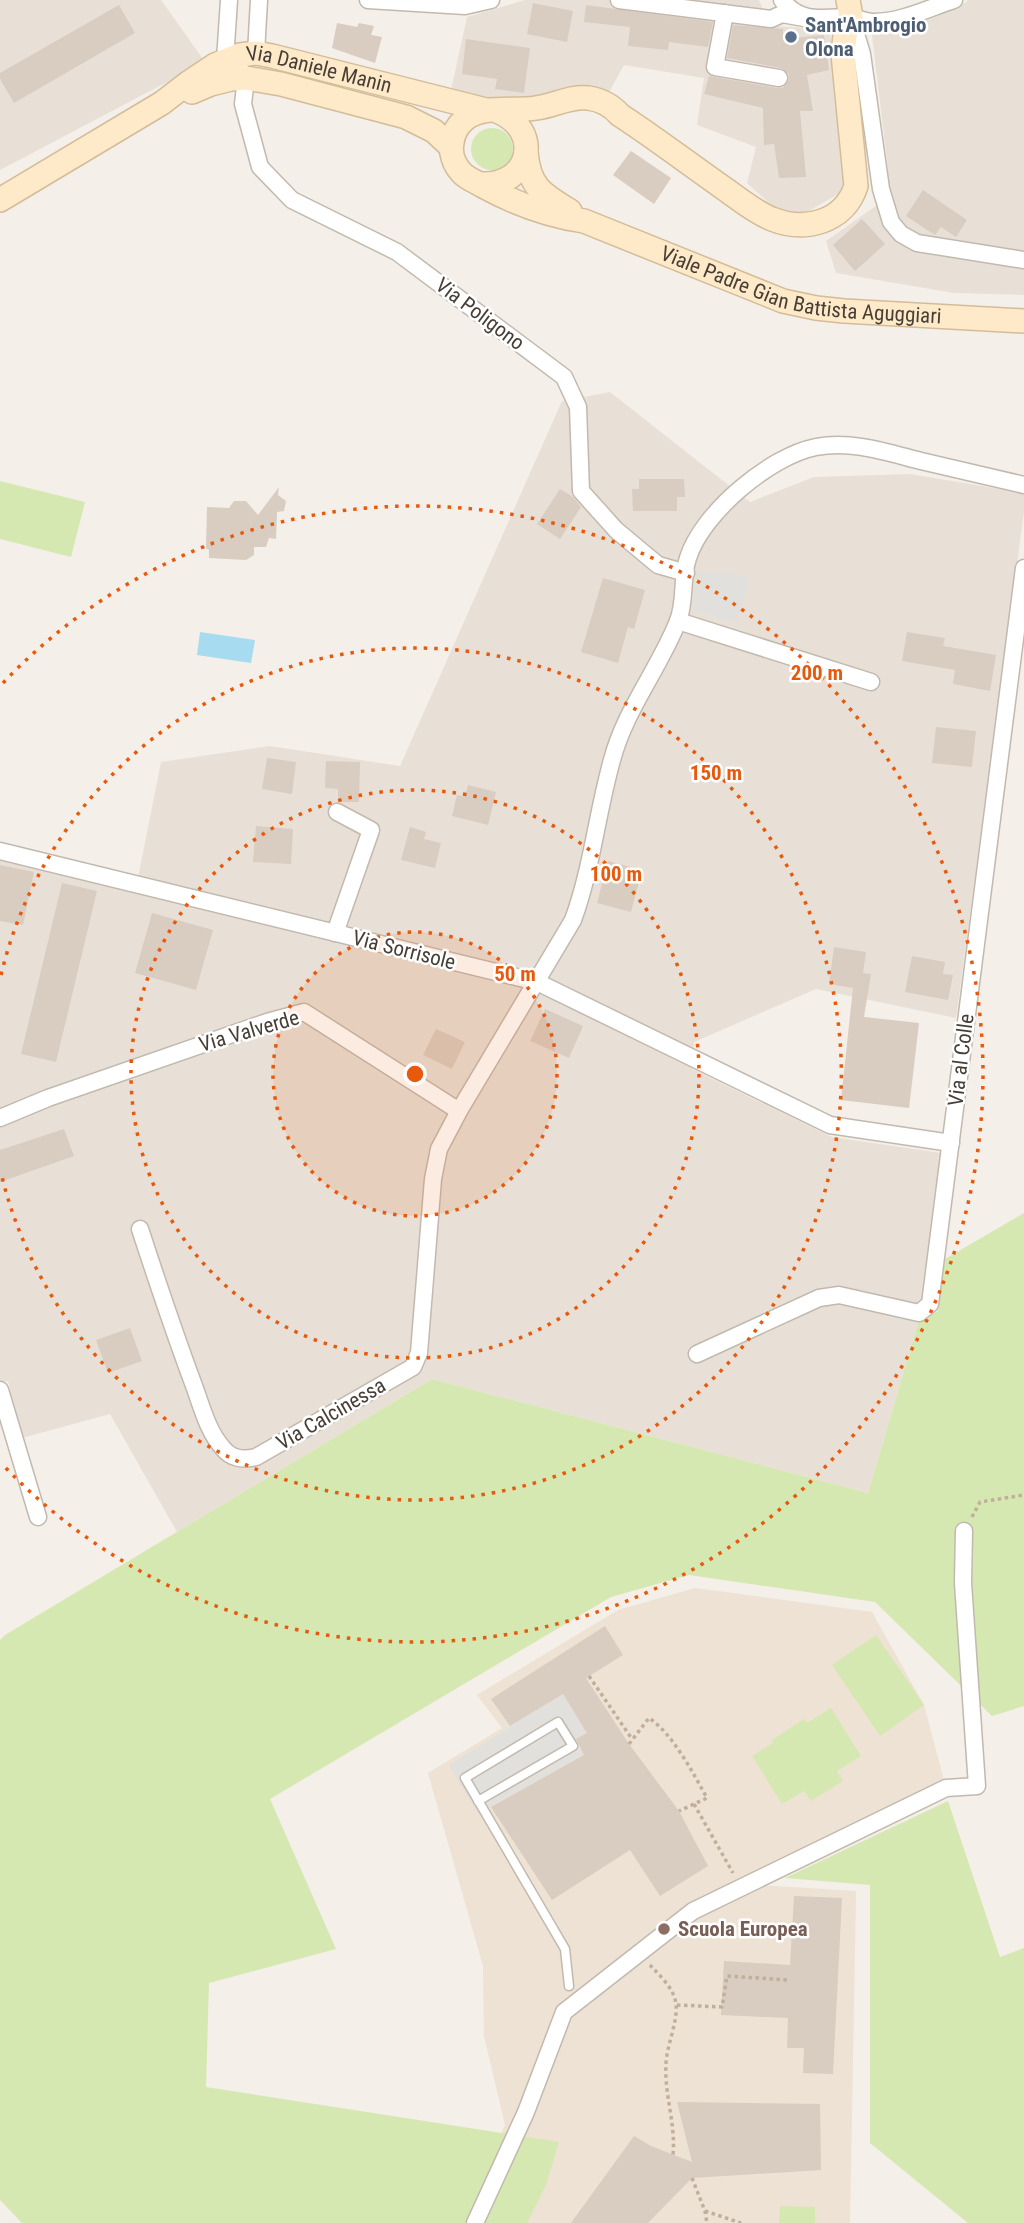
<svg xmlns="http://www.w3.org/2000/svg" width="1024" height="2223" font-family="'Roboto Condensed',sans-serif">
<rect width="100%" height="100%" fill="#f4efe8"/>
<g fill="#e8e0d7">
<polygon points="0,0 161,0 205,62 0,170"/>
<polygon points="525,0 759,0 769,26 830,29 845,190 807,212 785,212 768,202 747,183 756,147 697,125 704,78 624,65 607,96 496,103 451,90 467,17"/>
<polygon points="967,0 1024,0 1024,295 954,293 836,273 826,241 880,203 888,169 872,35 893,31 967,2"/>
<polygon points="610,392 750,502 814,477 910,474 1024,493 1024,512 956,1018 816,989 694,1042 692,1069 832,1137 941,1153 919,1320 868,1493 432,1379 177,1532 110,1414 22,1438 8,1381 0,1383 0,859 135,893 161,762 270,746 400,766 562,401"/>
</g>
<polygon fill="#ede2d3" points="695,1588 872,1612 924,1705 946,1788 759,1885 856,1891 850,2223 461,2223 505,2125 484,2036 483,1966 428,1773 502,1728 477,1695 618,1610"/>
<g fill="#d6e8b2">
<circle cx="492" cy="149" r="21"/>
<polygon points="0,481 85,502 71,557 0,539"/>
<polygon points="1024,1213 1024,1706 992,1716 875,1602 689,1575 611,1597 270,1799 336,1949 209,1983 206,2087 559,2142 546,2185 527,2223 22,2223 0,2200 0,1640 5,1635 432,1379 868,1493 919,1320 938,1311 945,1259"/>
<polygon points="876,1635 924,1705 880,1736 832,1665"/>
<polygon points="831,1708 861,1756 837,1771 843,1781 811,1801 804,1791 782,1804 752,1756 773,1743 772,1740 804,1719 807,1723"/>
<polygon points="948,1801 1000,1957 1024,1948 1024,2223 968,2223 870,2143 870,1885 785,1878"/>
<polygon points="780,2206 815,2207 815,2223 779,2223"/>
</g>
<g fill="#e2e0dd">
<polygon points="697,570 750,577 736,623 693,610"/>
<polygon points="563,1694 587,1733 575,1740 584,1755 478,1814 449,1765"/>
</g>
<polygon fill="#a6dbf0" points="200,632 255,640 251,663 197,655"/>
<g fill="#d9ccc1">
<polygon points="533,3 573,11 567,42 527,34"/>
<polygon points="119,5 135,33 14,103 0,79 0,73"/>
<polygon points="586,5 713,22 708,47 669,42 668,50 628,46 630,27 584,22"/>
<polygon points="337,23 357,27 359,23 374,26 371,35 382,37 375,63 332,48"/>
<polygon points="733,25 783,29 783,39 824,35 829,70 807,75 813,111 800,111 806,177 779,178 774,144 764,145 763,108 704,94 709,76 777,88 783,88 789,80 789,74 781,68 727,58"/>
<polygon points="466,39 530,48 524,93 495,89 497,79 462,74"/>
<polygon points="631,151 671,178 654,204 613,175"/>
<polygon points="923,190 967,220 956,237 941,227 935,235 906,216"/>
<polygon points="862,219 885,244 855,271 833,245"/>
<polygon points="639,479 684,479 685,497 677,497 677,511 633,511 632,489 639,489"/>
<polygon points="279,487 278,495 286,501 284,511 277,512 276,539 269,538 266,547 254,547 254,555 246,560 209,558 209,550 206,548 207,507 229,508 234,501 246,501 258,515"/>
<polygon points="560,489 573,497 581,507 560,539 537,524"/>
<polygon points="603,578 645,590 634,629 628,627 618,663 581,652"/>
<polygon points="907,632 945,638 943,646 996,655 990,691 953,684 955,670 902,661"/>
<polygon points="936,727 976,731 972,767 932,763"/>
<polygon points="267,758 296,762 292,794 262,789"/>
<polygon points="326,761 360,762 359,802 338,802 338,789 325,788"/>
<polygon points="468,785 496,792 488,825 452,816 457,795 465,797"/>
<polygon points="256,826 293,829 291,864 253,862"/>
<polygon points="410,827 426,832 424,839 441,843 435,868 401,860"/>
<polygon points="608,861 642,870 631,912 597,903"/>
<polygon points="0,865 34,872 23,925 0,921"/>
<polygon points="62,883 97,891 56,1062 21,1054"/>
<polygon points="152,913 213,930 196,990 135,973"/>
<polygon points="834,947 866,952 863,973 871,974 864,1017 919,1023 909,1108 841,1100 853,988 829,984"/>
<polygon points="912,956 945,962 943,974 953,975 948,1000 905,992"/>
<polygon points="545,1009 583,1026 569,1058 530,1041"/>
<polygon points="436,1029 465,1042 452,1069 423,1055"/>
<polygon points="64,1129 74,1156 0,1182 0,1150"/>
<polygon points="130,1328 142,1361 108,1373 96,1340"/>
<polygon points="605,1626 623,1655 586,1678 629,1744 679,1811 708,1866 660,1896 630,1850 552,1900 491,1807 584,1755 576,1739 587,1733 563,1694 510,1726 491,1699"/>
<polygon points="794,1896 842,1898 833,2074 803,2073 804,2048 787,2048 788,2018 721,2015 724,1961 790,1965"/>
<polygon points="677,2102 820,2104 821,2170 692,2178 648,2223 571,2223 634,2136 651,2146 692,2162"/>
</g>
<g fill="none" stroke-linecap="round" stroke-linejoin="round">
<defs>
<polyline id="service" points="478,1801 573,1746 558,1722 465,1778 565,1949 569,1986"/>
<g id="minor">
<polyline points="229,0 225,60 241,71 246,78 243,104 260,167 292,200 397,252 564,377 578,407 581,491 616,530 658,565 686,573"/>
<polyline points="368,0 465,6 491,0"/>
<polyline points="619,0 771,19 782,14 810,19"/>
<path d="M 782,0 C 800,23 821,18 847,17 C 857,17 865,22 874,22 C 901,22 929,8 954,0"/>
<polyline points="725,13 715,67 779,78"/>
<polyline points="851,17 862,54 881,189 891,222 901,234 917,243 1024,260"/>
<polyline points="256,53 259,0"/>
<polyline points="678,621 871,682"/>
<polyline points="0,851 537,982 830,1125 951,1143"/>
<polyline points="335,933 371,830 337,812"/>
<path d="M 0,1118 L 48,1098 L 267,1022 L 304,1012 L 459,1111 L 573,920 C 592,868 597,813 612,760 C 625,710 659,669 678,621 C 686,601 681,578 688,558 C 702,513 770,456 816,447 C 851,440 886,452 921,461 C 955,469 990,477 1024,485"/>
<path d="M 140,1229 C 157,1281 174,1332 193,1383 C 201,1404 207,1430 222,1447 C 231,1459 242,1460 256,1457 L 413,1367 L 419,1353 L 433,1179 L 439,1149 L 459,1111"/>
<polyline points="697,1354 819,1298 839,1295 919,1313 930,1304 1024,568"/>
<polyline points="0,1390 38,1517"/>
<polyline points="475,2223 526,2112 564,2012 693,1911 946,1788 977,1786 963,1583 964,1531"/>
</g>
<g id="secondary">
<path id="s1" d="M 848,0 L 851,17 L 845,35 L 843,54 L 856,186 C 844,223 804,232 772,219 C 754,212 738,198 722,187 C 688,163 655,138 620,115 C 611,105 602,100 588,98 C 569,96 554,106 536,108 C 514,112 482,104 464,120 C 457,126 453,134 452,143 C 450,153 454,164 461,172 C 467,179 475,181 483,186 C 514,203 549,216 584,221 L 783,301 L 816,308 L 844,311 L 1024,321"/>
<polyline points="192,92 211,84 231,79 246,78 281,84 406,117 434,131 451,147"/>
<path d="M 526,152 C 529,187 542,194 570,211"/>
<path d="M 480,184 C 531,187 544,130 497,111"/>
<path id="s2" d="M 0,200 L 162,103 L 188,83 L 215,65 L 240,55 L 256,53 L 272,56 L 486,110"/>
</g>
</defs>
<use href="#service" stroke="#c2b9ae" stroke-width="11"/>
<use href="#minor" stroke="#c2b9ae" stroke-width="19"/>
<use href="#secondary" stroke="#d3bc99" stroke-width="26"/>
<g stroke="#c1af9c" stroke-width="3.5" stroke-dasharray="3.5 3.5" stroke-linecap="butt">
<polyline points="972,1517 980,1502 1024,1495"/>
<polyline points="589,1676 632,1739"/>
<path d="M 629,1744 L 649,1718 C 673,1734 693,1773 707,1798 L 679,1811"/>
<polyline points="694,1804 733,1873"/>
<path d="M 650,1965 C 660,1976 674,1988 676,2004 C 678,2021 667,2045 666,2063 C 664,2094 676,2124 673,2155"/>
<polyline points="677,2005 722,2007 727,1976 788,1980"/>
<polyline points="692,2178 705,2211 707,2223"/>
<polyline points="705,2211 741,2223"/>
</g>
<use href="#service" stroke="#fff" stroke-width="8"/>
<use href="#minor" stroke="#fff" stroke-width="16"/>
<use href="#secondary" stroke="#feeac8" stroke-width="23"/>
</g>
<circle cx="415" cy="1074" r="142" fill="#e8590c" fill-opacity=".12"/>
<g fill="none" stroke="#e8590c" stroke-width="3.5" stroke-dasharray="3.5 7">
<circle cx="415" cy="1074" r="142"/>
<circle cx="415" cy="1074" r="284"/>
<path d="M1 975A426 426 0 1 1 1 1173"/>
<path d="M3 683A568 568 0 1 1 3 1465"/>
</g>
<circle fill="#5c6f8a" stroke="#fff" stroke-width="2.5" cx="791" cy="37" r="7"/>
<circle fill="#8d6e63" stroke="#fff" stroke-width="2.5" cx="664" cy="1929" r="7"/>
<g text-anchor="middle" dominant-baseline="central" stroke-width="5" stroke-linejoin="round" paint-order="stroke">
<g font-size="21" font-weight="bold" fill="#4e5e75" stroke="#fff" text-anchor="start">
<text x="805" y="25">Sant'Ambrogio<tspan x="805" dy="24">Olona</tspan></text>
</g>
<g font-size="21" fill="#473f37" stroke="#fff">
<text stroke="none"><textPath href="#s2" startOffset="362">Via Daniele Manin</textPath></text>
<text stroke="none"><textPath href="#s1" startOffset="1059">Viale Padre Gian Battista Aguggiari</textPath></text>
<text transform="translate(480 314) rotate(37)">Via Poligono</text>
<text transform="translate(404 950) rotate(14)">Via Sorrisole</text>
<text transform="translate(249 1031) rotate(-16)">Via Valverde</text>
<text transform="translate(961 1060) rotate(-83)">Via al Colle</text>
<text transform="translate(331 1414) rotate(-30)">Via Calcinessa</text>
</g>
<g font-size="21" font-weight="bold" fill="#785e54" stroke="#fff" text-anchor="start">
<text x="678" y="1929">Scuola Europea</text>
</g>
</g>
<circle cx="415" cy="1074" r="10" fill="#e8590c" stroke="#fff" stroke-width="3.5"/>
<g font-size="21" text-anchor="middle" font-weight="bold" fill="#e8590c" stroke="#fff" stroke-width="5" stroke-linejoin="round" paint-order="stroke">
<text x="817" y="680">200 m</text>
<text x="716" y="780">150 m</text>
<text x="616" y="881">100 m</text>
<text x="515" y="981">50 m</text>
</g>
</svg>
